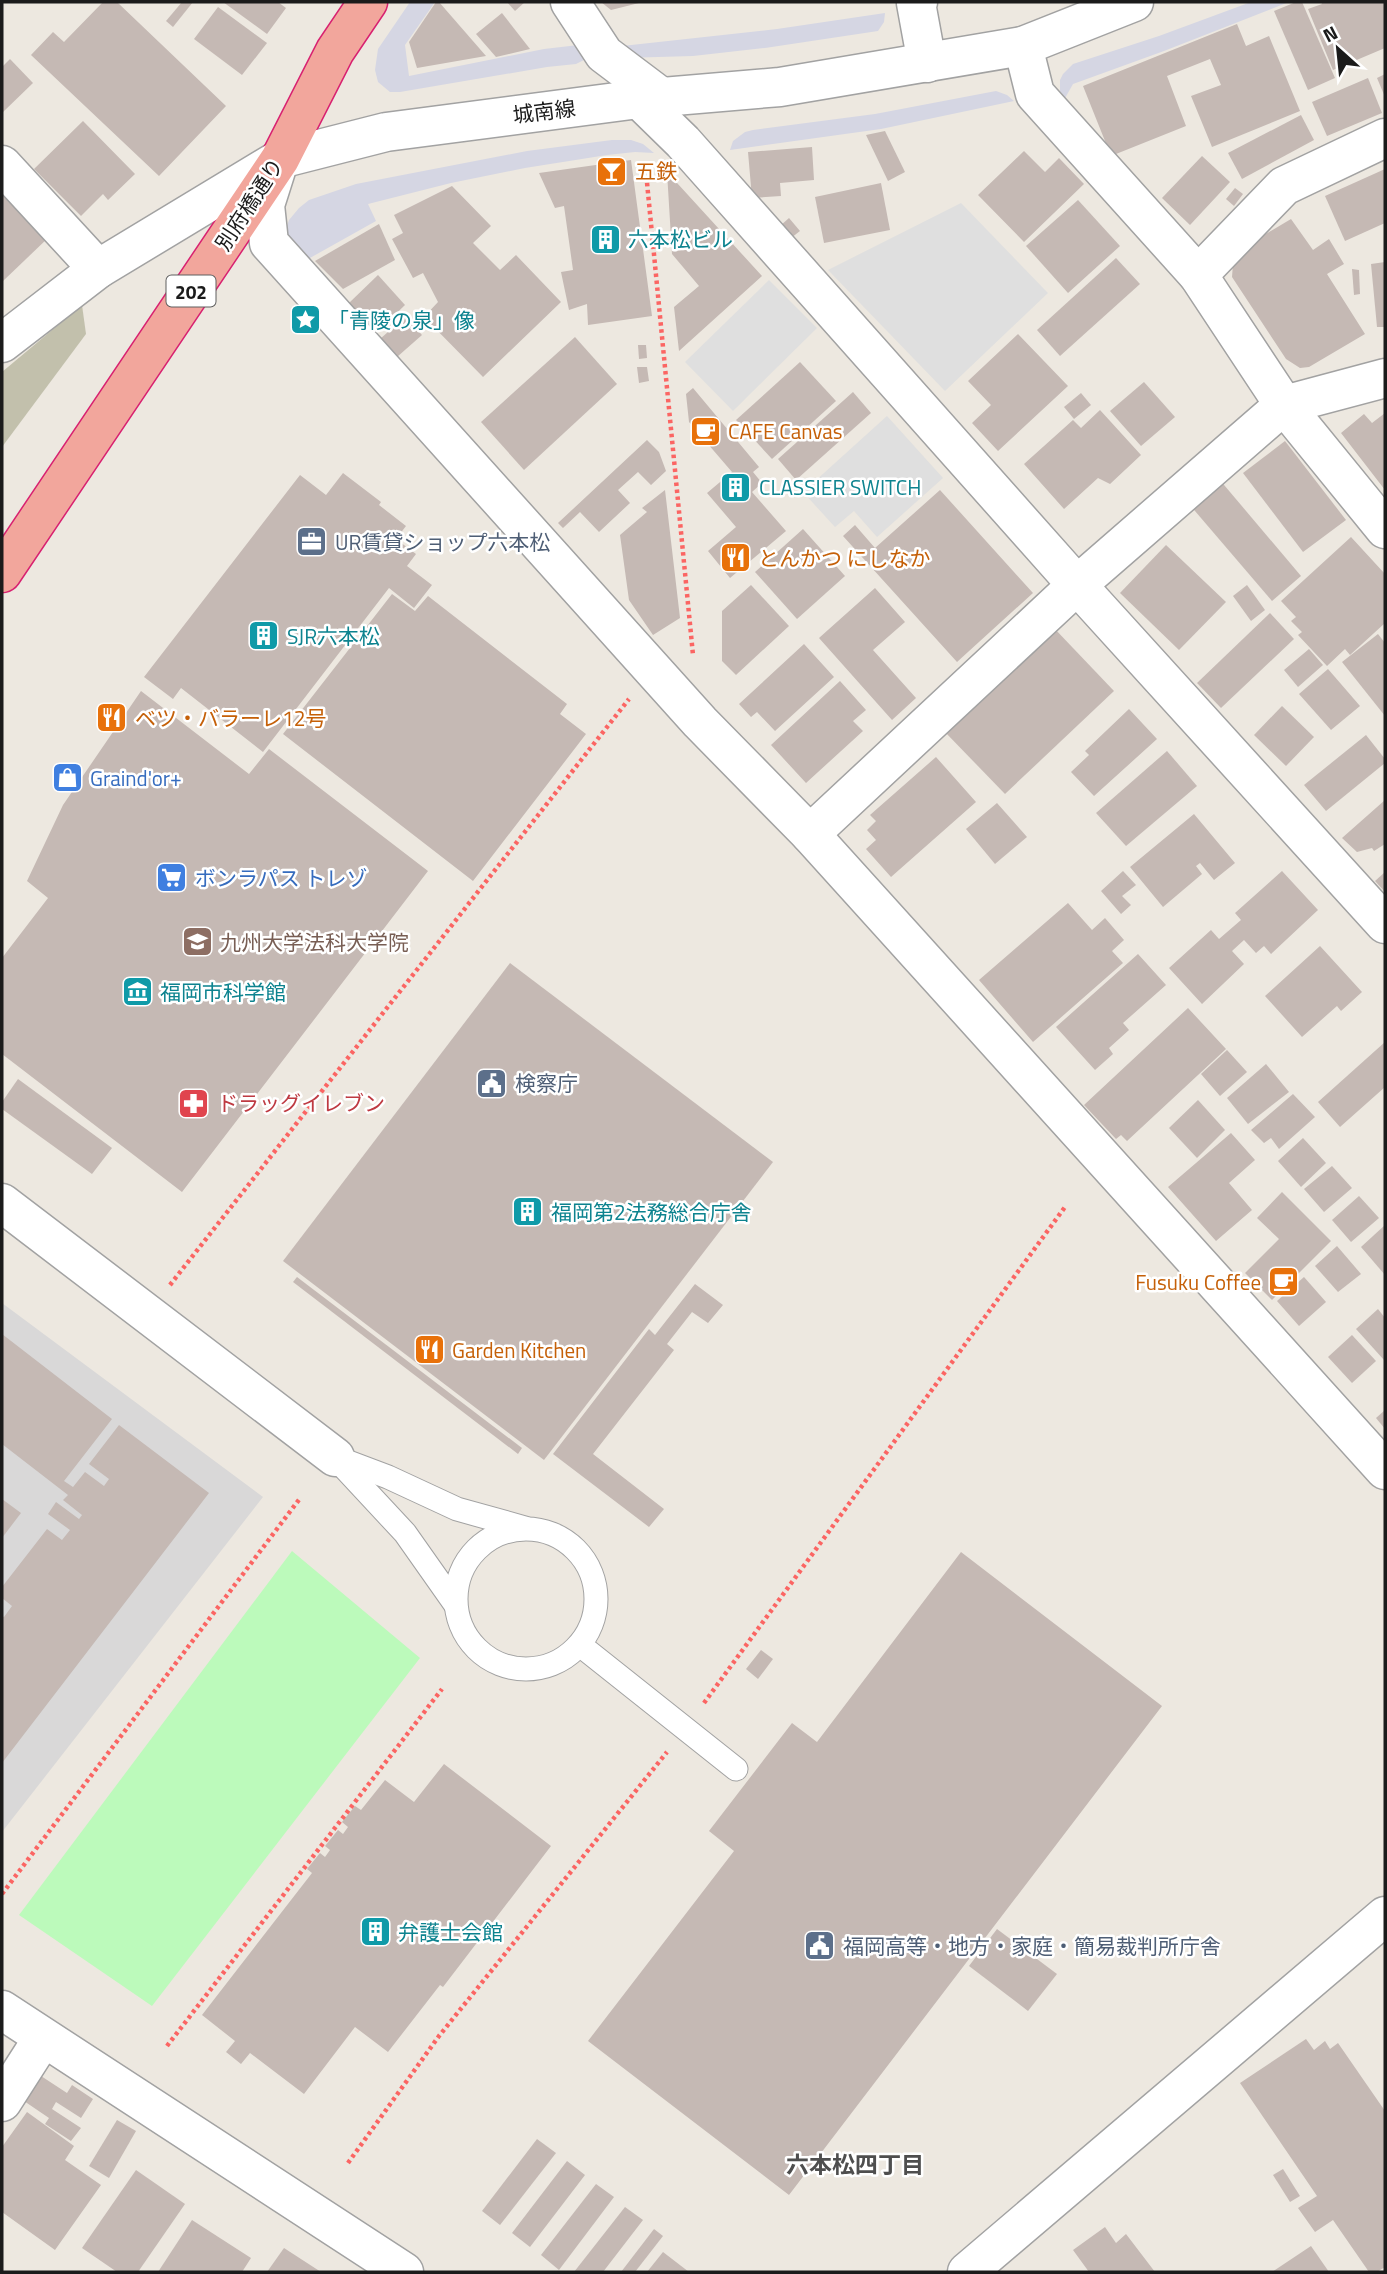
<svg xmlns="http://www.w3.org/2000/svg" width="1387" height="2274" font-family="'Titillium Web','Noto Sans JP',sans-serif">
<rect width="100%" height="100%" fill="#ede8e0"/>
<polygon fill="#d9d8d8" points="2,1303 263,1497 2,1832"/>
<polygon fill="#c2c0ac" points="82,305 86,334 2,447 2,372"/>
<polygon fill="#bcfabb" points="292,1551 420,1658 152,2006 19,1915"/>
<g fill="#dfdfdf">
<polygon points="961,203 1048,293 945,391 828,270"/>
<polygon points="769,280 817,328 733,411 685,362"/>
<polygon points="887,416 943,478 877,537 854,511 835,527 803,492"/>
</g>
<g fill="#d5d6e3">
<polygon points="410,2 435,2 405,45 409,76 544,49 587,44 588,54 584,60 576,64 547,67 400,92 390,92 378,82 375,70 378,49"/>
<polygon points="1251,2 1289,2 1164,51 1073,84 1064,100 1060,92 1060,80 1063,74 1073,64 1159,36"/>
<polygon points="885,13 884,22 878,31 765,48 693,56 623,58 613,47 777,29"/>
<polygon points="996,91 1007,95 1014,101 881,129 730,150 733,141 745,132 753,130 875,114"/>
<polygon points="612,140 631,140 643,144 654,153 635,152 607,155 525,168 451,183 368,204 376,221 301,263 283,237 289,220 299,208 309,200 356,184 527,151"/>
</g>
<g fill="#c5b9b4">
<polygon points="103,2 117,2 226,106 159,176 31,55 53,32 64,42"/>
<polygon points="182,2 193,2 173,27 166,21"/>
<polygon points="223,2 278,2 286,8 267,34"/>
<polygon points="436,2 439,2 486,56 417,68 409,42"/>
<polygon points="507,2 525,2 515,11"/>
<polygon points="601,2 639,2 639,3 611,10"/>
<polygon points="1296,2 1302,2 1335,78 1308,90 1274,11"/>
<polygon points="1321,2 1385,2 1385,48 1333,70 1308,9 1322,4"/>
<polygon points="218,7 267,43 242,75 194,39"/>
<polygon points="502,13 530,49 496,57 476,34"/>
<polygon points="1237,24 1246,46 1269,36 1300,111 1212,147 1191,96 1221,85 1210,59 1167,76 1186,126 1111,156 1083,86"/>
<polygon points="10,59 33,83 2,113 2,67"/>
<polygon points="1385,74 1385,97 1377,78"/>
<polygon points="1368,78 1382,113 1327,136 1312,102"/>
<polygon points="1301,115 1314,140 1242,179 1228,153"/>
<polygon points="83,121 135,174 108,200 103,194 81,216 34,169"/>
<polygon points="885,131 905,172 888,181 866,135"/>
<polygon points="812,147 814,180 780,183 781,196 752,198 748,152"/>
<polygon points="1024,151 1045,172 1059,158 1084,184 1024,242 978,195"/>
<polygon points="1202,156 1230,182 1190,225 1162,198"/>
<polygon points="631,160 652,316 588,325 587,304 569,310 561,272 573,270 564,206 555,208 539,173"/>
<polygon points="1385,169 1385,223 1345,241 1325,196"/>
<polygon points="667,172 762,276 679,351 674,307 699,286 672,254"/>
<polygon points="881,183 890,230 824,243 815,197"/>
<polygon points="2,186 49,237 2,282"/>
<polygon points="452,186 491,226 473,243 500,270 516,255 561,302 483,377 424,317 438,302 423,273 413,278 392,239 403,233 394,215"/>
<polygon points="1235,188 1243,194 1234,206 1226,199"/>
<polygon points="1078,200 1120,246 1068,293 1026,246"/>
<polygon points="789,218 800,231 791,238 780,226"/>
<polygon points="1291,219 1313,250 1329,239 1344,264 1327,274 1365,334 1309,367 1300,368 1286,359 1232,277 1233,264 1239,250"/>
<polygon points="379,224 395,260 343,289 315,261"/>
<polygon points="1116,258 1140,284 1060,356 1037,330"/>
<polygon points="1385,262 1385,327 1377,327 1371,264"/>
<polygon points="1352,269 1359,270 1360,294 1354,295"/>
<polygon points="378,275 405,305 377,332 349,303"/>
<polygon points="405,317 422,335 397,357 380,339"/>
<polygon points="1018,334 1068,386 998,451 972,423 991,405 968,381"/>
<polygon points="575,337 617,384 524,470 481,422"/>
<polygon points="638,345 646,345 647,358 639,359"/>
<polygon points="800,362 836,401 772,459 736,420"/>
<polygon points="637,367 647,367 649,381 639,383"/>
<polygon points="1144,382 1175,417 1141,446 1110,411"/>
<polygon points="693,388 759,467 753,472 762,483 752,492 786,531 730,578 708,551 736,527 707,493 732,472 689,422 686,394"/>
<polygon points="853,392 871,413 796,480 778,459"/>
<polygon points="1081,393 1091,405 1074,419 1064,407"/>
<polygon points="1100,410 1141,455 1110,484 1098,478 1064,509 1024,464 1073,420 1081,428"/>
<polygon points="1385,413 1385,490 1341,433 1364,414 1372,423"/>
<polygon points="647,440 659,452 666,471 651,485 638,472 618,490 630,503 599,532 580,512 563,528 558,523"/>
<polygon points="1285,441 1346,520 1303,552 1243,473"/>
<polygon points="343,473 381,502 379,505 406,526 396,539 416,554 407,566 432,585 414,608 389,588 263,752 181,688 173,699 144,677 300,475 326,495"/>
<polygon points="1219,479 1301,576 1272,601 1189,504"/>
<polygon points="665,490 680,618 653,635 629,600 620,535 647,512 642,508"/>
<polygon points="940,490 1033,593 957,662 843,536 855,525 875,548"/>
<polygon points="803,529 845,576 797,619 755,572"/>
<polygon points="1351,537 1385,574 1385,623 1350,655 1345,649 1327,666 1298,635 1302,632 1291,621 1296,617 1281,601"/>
<polygon points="1166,545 1226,602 1179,650 1120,593"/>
<polygon points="751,585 789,626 736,675 722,661 722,611"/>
<polygon points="1247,585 1265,610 1251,621 1233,596"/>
<polygon points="875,588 905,622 873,650 916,698 892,720 819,638"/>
<polygon points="392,594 415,611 428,596 567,704 560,714 586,734 473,881 283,734"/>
<polygon points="1270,613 1294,639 1221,708 1197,683"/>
<polygon points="1053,627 1114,691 1005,794 944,731"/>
<polygon points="1378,634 1385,643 1385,716 1342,662"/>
<polygon points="804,644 834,677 775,731 757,712 751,717 739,704"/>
<polygon points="1309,649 1323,665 1298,687 1284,670"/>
<polygon points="1328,669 1360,706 1331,730 1299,694"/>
<polygon points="840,681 866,710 853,721 863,731 806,783 771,745"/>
<polygon points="141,691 249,774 269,749 428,871 182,1192 2,1054 2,958 48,898 27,881 63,805"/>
<polygon points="1282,706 1314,737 1286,766 1254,735"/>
<polygon points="1129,709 1157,739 1094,796 1071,772 1089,755 1085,751"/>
<polygon points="1366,735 1385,759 1385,763 1326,811 1304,785"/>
<polygon points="1167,751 1197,786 1126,846 1096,813"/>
<polygon points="936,757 976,802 891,877 866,849 876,840 867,830 876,821 870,815"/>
<polygon points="1385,800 1385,844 1374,851 1372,848 1357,852 1342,838"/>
<polygon points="997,803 1027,837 995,864 966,829"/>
<polygon points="1194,814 1235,863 1214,880 1200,863 1196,866 1202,874 1163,907 1130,867"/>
<polygon points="1123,871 1136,885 1122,896 1131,905 1121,914 1101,891"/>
<polygon points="1282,871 1318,910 1271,954 1264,946 1256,953 1244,940 1232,951 1244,964 1202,1004 1169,968 1211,930 1219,939 1241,920 1235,913"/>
<polygon points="1385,872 1385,892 1375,881"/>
<polygon points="1068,903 1092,930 1105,918 1124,940 1112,951 1123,963 1033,1042 979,980"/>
<polygon points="1320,946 1362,992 1341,1011 1337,1006 1302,1037 1265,996"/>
<polygon points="1138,954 1166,985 1123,1023 1129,1030 1109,1048 1113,1054 1095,1070 1056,1027"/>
<polygon points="510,963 773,1162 544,1460 283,1261"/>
<polygon points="1188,1008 1226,1049 1127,1141 1121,1135 1116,1139 1084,1105"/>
<polygon points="1385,1042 1385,1087 1340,1127 1318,1102"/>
<polygon points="1227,1050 1247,1072 1220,1096 1201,1074"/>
<polygon points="1266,1064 1289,1092 1248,1124 1227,1098"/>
<polygon points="18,1079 112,1148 92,1174 2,1109 2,1102"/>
<polygon points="1293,1094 1315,1117 1279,1149 1271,1138 1264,1143 1251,1130"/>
<polygon points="1198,1100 1225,1130 1197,1158 1169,1128"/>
<polygon points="1231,1133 1255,1160 1229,1183 1252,1210 1216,1241 1168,1187"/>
<polygon points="1303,1138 1326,1163 1301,1187 1278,1161"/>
<polygon points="1332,1166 1352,1188 1324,1212 1304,1189"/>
<polygon points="1282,1192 1331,1241 1272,1300 1245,1273 1279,1239 1257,1218"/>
<polygon points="1359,1196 1379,1218 1351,1242 1332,1220"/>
<polygon points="1385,1225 1385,1275 1361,1247"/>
<polygon points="1337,1246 1361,1274 1338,1292 1315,1266"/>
<polygon points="297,1277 522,1448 518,1454 293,1282"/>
<polygon points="1304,1277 1326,1302 1299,1326 1277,1301"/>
<polygon points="695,1284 723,1305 708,1323 692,1312 667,1344 674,1350 593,1454 664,1509 649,1527 553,1454 649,1329 655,1335"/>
<polygon points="1378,1309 1385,1318 1384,1360 1356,1329"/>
<polygon points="2,1334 112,1419 64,1481 73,1487 85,1472 104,1486 109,1479 89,1464 119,1425 209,1493 2,1763 2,1616 4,1617 12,1606 2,1598 2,1587 47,1529 62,1540 70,1530 48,1514 56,1502 79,1519 82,1515 63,1500 68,1495 2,1444"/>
<polygon points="1352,1335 1376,1361 1352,1383 1328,1357"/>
<polygon points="1385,1410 1385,1429 1376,1418"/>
<polygon points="2,1499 21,1513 2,1538"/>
<polygon points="961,1552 1162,1706 789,2195 588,2041 734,1851 709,1831 792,1723 817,1742"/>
<polygon points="761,1650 773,1659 758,1679 746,1669"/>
<polygon points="444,1764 551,1846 443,1987 440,1985 388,2052 355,2027 304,2094 250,2053 241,2064 226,2052 235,2041 202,2015 312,1873 307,1869 320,1853 325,1857 330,1850 325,1846 338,1830 343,1834 348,1827 342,1822 355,1806 361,1810 385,1780 414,1802"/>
<polygon points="997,1929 1057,1974 1028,2011 969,1966"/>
<polygon points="1306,2039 1314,2050 1325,2041 1330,2049 1338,2043 1385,2111 1385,2267 1377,2272 1369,2272 1333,2220 1315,2232 1298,2208 1317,2196 1240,2083"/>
<polygon points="41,2076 67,2093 72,2085 93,2099 81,2118 56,2102 52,2109 81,2128 71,2141 45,2124 49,2118 24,2101"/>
<polygon points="27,2112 74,2146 65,2160 101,2185 55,2250 2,2212 2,2147"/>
<polygon points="117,2120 136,2131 109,2178 89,2166"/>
<polygon points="537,2139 556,2153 500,2225 482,2211"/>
<polygon points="567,2161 585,2175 530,2247 512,2233"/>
<polygon points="1283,2169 1300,2196 1290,2202 1273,2175"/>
<polygon points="136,2170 185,2204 138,2272 117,2272 82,2248"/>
<polygon points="596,2184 614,2197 559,2270 541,2255"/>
<polygon points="625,2207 643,2220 603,2272 574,2272"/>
<polygon points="192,2220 251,2258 242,2272 158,2272"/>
<polygon points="1105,2227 1116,2243 1126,2234 1155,2272 1089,2272 1073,2250"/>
<polygon points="654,2229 663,2236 635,2272 621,2272"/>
<polygon points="1311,2246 1329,2272 1272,2272"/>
<polygon points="284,2248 321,2272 267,2272"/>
<polygon points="663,2252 689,2272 647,2272"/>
</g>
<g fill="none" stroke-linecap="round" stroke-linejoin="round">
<defs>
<g id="service">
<polyline points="335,1457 388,1477 457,1509 525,1528"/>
<polyline points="338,1461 405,1533 455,1604"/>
<circle cx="526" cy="1599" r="70"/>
<polyline points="580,1645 736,1769"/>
</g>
<g id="minor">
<polyline points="570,2 604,54 661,97"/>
<polyline points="918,2 916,3 927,63"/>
<polyline points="1023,46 1035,94 1198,275 1284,405 1385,529"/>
<polyline points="639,99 683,142 1077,585 1385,924"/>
<polyline points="278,164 265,205 269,243 700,722 810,834 1385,1470"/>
<polyline points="2,165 98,269"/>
<polyline points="1198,275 1284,186 1385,138"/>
<polyline points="810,834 1077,585 1284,405 1385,378"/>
<polyline points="2,2010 404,2272"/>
<polyline points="2,2102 43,2038"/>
<polyline points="967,2272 1385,1916"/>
</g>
<g id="tertiary">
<polyline points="2,343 98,269 280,159 386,132 639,99 780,87 1023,46 1134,2"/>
<polyline points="2,1203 335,1457"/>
</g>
<polyline id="trunk" points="2,573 280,159 335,51 368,2"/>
</defs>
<use href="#service" stroke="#a2a2a2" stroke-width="25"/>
<use href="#minor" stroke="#a2a2a2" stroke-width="41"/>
<use href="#tertiary" stroke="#a2a2a2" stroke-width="41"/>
<use href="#trunk" stroke="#d82170" stroke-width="41"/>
<g stroke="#fb6563" stroke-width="4.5" stroke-dasharray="3.5 3.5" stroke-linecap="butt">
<polyline points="645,162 693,655"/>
<polyline points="170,1285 629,699"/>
<polyline points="704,1703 1065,1207"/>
<polyline points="2,1894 301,1497"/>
<polyline points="167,2046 442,1689"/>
<polyline points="348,2163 439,2036 667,1752"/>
</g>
<use href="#service" stroke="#fff" stroke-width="23"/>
<use href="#minor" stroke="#fff" stroke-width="38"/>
<use href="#tertiary" stroke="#fff" stroke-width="38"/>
<use href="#trunk" stroke="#f2a69c" stroke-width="38"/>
</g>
<defs>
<symbol id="bar-square" viewBox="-11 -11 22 22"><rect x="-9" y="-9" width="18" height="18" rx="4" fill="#e8710a" stroke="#fff"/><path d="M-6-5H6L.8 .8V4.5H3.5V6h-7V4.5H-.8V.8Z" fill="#fff"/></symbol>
<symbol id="building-square" viewBox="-11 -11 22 22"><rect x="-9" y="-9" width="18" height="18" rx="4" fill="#0f9aa8" stroke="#fff"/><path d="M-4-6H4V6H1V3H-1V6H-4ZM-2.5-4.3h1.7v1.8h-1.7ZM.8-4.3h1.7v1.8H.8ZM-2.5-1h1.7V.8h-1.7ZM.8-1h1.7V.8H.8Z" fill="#fff"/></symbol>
<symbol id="sight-square" viewBox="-11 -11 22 22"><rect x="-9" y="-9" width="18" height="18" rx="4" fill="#0f9aa8" stroke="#fff"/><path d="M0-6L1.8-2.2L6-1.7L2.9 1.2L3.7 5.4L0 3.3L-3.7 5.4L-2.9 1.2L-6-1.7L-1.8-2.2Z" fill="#fff"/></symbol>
<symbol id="cafe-square" viewBox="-11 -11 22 22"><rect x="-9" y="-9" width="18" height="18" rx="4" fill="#e8710a" stroke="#fff"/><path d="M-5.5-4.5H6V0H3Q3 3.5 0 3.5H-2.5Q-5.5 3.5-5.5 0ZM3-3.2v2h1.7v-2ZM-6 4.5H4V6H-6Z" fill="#fff"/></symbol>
<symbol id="office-square" viewBox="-11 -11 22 22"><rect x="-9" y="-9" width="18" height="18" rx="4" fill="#5c6f8a" stroke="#fff"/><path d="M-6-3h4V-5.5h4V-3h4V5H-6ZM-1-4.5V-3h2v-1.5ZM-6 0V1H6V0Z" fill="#fff"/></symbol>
<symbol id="restaurant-square" viewBox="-11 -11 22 22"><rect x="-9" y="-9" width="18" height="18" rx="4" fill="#e8710a" stroke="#fff"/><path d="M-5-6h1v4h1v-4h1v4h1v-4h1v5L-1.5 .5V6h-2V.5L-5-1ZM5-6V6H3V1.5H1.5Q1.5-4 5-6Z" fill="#fff"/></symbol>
<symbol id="shop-square" viewBox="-11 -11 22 22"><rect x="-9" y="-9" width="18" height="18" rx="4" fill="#3f7fe0" stroke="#fff"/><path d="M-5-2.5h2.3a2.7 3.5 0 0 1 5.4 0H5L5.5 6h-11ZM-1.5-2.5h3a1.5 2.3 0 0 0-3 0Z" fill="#fff"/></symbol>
<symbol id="supermarket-square" viewBox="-11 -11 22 22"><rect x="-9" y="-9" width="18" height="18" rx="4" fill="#3f7fe0" stroke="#fff"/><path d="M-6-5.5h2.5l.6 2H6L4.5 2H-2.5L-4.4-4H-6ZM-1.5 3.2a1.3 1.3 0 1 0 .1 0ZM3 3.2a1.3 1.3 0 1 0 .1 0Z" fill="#fff"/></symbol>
<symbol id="university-square" viewBox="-11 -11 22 22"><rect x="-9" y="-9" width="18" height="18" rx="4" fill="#8d6e63" stroke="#fff"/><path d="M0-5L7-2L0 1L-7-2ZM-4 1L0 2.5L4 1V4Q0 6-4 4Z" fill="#fff"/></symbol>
<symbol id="museum-square" viewBox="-11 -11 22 22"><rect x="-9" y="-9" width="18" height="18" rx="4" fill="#0f9aa8" stroke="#fff"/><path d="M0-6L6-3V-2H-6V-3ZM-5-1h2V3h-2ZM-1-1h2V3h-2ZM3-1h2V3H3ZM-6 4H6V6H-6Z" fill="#fff"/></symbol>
<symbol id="civic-square" viewBox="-11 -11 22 22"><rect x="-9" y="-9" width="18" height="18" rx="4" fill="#5c6f8a" stroke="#fff"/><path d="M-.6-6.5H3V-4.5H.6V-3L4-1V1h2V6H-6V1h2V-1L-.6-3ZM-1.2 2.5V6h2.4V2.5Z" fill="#fff"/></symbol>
<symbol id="pharmacy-square" viewBox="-11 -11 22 22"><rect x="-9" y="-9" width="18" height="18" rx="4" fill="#e0444e" stroke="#fff"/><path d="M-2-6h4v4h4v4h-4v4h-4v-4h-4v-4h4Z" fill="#fff"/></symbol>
</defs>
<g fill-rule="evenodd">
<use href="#bar-square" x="594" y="154" width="35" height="35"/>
<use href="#building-square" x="588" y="222" width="35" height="35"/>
<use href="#sight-square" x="288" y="302" width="35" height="35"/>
<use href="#cafe-square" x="688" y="414" width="35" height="35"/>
<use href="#building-square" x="718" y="470" width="35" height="35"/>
<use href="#office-square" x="294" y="524" width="35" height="35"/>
<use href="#restaurant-square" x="718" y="540" width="35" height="35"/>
<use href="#building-square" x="246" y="618" width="35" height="35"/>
<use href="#restaurant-square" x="94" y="700" width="35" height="35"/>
<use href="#shop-square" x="50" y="760" width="35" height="35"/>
<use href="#supermarket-square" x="154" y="860" width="35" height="35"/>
<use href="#university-square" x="180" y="924" width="35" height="35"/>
<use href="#museum-square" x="120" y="974" width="35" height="35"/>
<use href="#civic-square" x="474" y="1066" width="35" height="35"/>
<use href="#pharmacy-square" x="176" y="1086" width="35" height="35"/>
<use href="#building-square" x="510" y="1194" width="35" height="35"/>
<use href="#cafe-square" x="1266" y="1264" width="35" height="35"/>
<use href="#restaurant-square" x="412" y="1332" width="35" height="35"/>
<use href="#building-square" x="358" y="1914" width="35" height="35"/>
<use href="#civic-square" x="802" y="1928" width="35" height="35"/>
</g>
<g text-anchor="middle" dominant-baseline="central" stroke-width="5" stroke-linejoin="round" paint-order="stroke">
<rect fill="#fff" stroke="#5f5f5f" stroke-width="2" x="166.5" y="275.5" width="49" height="31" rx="5"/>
<g font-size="19" font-weight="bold" fill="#1b1b1b">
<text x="191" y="291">202</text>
</g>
<g font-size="21" fill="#1b1b1b" stroke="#fff">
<text transform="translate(544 111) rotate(-7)">城南線</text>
<text transform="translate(249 204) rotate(-57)">別府橋通り</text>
</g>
<g font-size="21" fill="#c56008" stroke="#fff" text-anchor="start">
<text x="635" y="171">五鉄</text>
<text x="728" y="431">CAFE Canvas</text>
<text x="758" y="558">とんかつ にしなか</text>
<text x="135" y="718">ベツ・バラーレ12号</text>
<text x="1261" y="1282" text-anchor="end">Fusuku Coffee</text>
<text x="452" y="1350">Garden Kitchen</text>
</g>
<g font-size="21" fill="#0d838f" stroke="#fff" text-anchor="start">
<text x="628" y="239">六本松ビル</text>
<text x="328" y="320">「青陵の泉」像</text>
<text x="759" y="487">CLASSIER SWITCH</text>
<text x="287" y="636">SJR六本松</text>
<text x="160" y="992">福岡市科学館</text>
<text x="551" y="1212">福岡第2法務総合庁舎</text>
<text x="398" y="1932">弁護士会館</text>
</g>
<g font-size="21" fill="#4e5e75" stroke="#fff" text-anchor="start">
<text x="335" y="542">UR賃貸ショップ六本松</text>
<text x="515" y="1083">検察庁</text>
<text x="843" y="1946">福岡高等・地方・家庭・簡易裁判所庁舎</text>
</g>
<g font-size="21" fill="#366cbe" stroke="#fff" text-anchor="start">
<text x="90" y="778">Graind'or+</text>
<text x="195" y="878">ボンラパス トレゾ</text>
</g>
<g font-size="21" fill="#785e54" stroke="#fff" text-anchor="start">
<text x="220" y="942">九州大学法科大学院</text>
</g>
<g font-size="21" fill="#be3a42" stroke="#fff" text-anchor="start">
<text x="217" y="1103">ドラッグイレブン</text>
</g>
<g font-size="23" font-weight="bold" fill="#4e4e4e" stroke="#fff">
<text x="855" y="2164">六本松四丁目</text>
</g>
</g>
<rect width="1387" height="2274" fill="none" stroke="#1b1b1b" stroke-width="7"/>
<g transform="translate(1338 49) rotate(333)" stroke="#ffffff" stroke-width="5" paint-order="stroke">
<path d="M0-5L12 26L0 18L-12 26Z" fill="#1b1b1b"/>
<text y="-10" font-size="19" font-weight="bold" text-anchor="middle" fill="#1b1b1b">N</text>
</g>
</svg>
